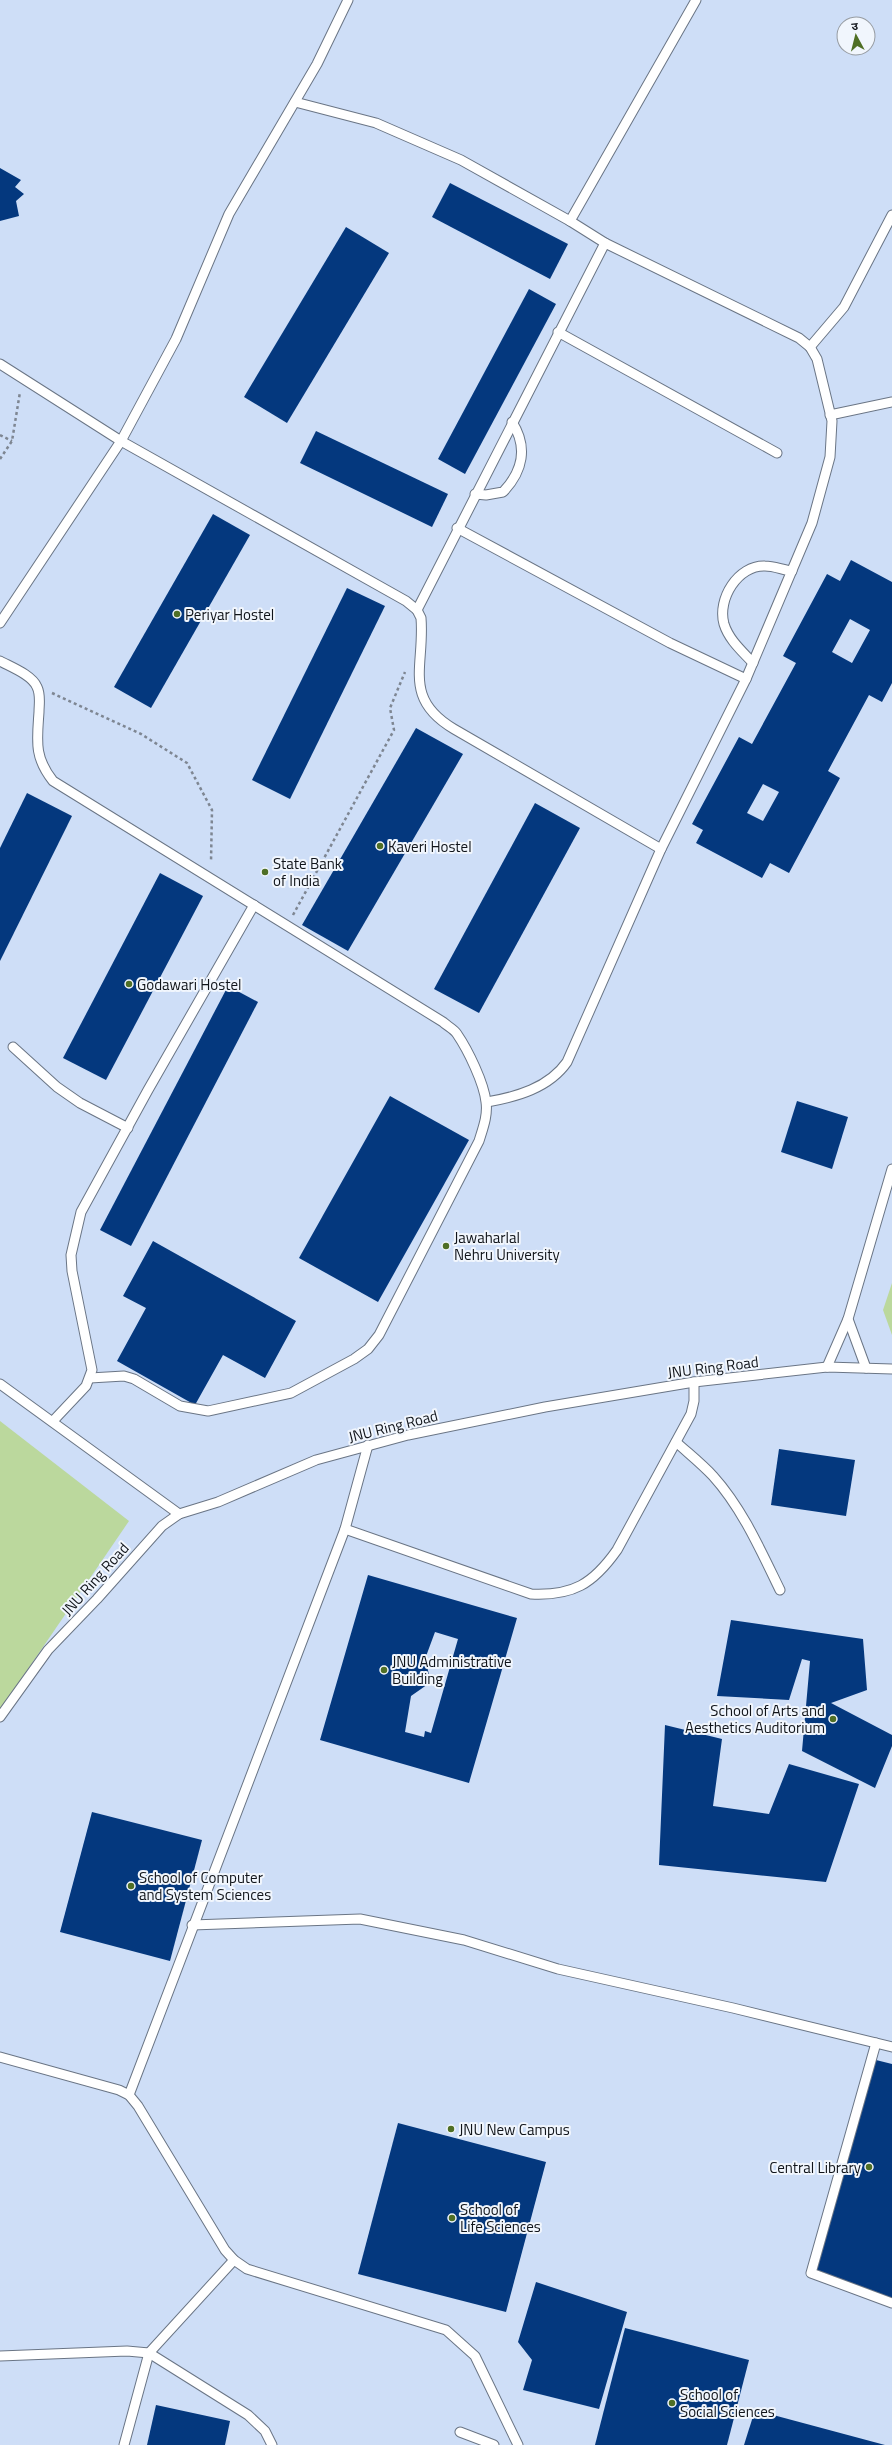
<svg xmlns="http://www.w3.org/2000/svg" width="892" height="2445" font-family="'Titillium Web','Noto Sans Devanagari',sans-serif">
<rect width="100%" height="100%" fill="#dde9fb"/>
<path fill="#cedef7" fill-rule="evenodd" d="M 0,0 L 892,0 L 892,2445 L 0,2445 ZM 844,24 L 868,24 L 868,48 L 844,48 Z"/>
<g fill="#bbd89d">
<polygon points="892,1283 892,1335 883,1310"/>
<polygon points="0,1421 129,1521 0,1710"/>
</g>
<g fill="#04387e" fill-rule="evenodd">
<polygon points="0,168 21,180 15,187 24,194 16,201 19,216 0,221"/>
<polygon points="450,183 568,244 550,279 432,217"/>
<polygon points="346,227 389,253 287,423 244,397"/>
<polygon points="529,289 556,304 465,474 438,459"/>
<polygon points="316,431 448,494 432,527 300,463"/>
<polygon points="213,514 250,535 151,708 114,687"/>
<path d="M 851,560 L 892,582 L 892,683 L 882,702 L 869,695 L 828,771 L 840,778 L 789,873 L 770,863 L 762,878 L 696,843 L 703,830 L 692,824 L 739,737 L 752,744 L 796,663 L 783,656 L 827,574 L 840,581 ZM 850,619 L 870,630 L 852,663 L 832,652 ZM 763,784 L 779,792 L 763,821 L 747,813 Z"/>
<polygon points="347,588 385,606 290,799 252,780"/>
<polygon points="416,728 463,754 348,951 302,925"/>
<polygon points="27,793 72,816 0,961 0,848"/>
<polygon points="535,803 580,828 479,1013 434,989"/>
<polygon points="160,873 203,896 106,1080 63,1058"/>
<polygon points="228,986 258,1002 131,1246 100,1230"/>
<polygon points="390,1096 469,1140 378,1302 299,1258"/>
<polygon points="797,1101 848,1117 832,1169 781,1152"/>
<polygon points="153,1241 296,1321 265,1378 223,1355 195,1405 117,1361 146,1308 123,1296"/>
<polygon points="779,1449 855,1460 846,1516 771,1505"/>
<path d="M 368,1575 L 517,1618 L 469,1783 L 320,1740 ZM 435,1632 L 458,1639 L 431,1733 L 425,1731 L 424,1737 L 405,1732 L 411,1696 L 431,1682 L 425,1659 Z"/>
<polygon points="731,1620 863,1639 867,1690 831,1703 892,1735 892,1746 875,1788 802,1751 810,1661 802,1659 789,1700 717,1696"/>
<polygon points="665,1725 722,1739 713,1806 769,1814 789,1764 859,1784 826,1882 659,1865"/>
<polygon points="92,1812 202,1840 170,1961 60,1932"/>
<polygon points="876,2060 892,2064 892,2300 815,2270"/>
<polygon points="398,2123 546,2162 506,2312 358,2274"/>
<polygon points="536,2282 627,2312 599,2409 523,2390 532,2360 518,2342"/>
<polygon points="625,2328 749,2360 727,2445 595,2445"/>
<polygon points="156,2405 230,2421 225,2445 147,2445"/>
<polygon points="755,2410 885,2445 744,2445"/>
</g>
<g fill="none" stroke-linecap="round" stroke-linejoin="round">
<defs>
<g id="lane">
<path d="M 295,102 L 376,123 L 461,160 L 570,221 L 605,243 L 799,338 L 810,347 L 817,359 L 832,421 L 830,457 L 812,523 L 746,679 L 661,849 L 567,1062 C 549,1088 516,1097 487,1102"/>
<polyline points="570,221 696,0"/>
<polyline points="558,332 777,453"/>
<polyline points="810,347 844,307 892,215"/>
<path d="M 0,364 L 121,441 L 406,601 L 417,610 L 421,618 C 425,666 402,698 454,729 L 661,849"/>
<polyline points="830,415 892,402"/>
<path d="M 475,494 L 486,495 L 503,492 C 523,471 528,447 512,422"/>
<polyline points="457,528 670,643 746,679"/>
<polyline points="417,610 605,243"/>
<polyline points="0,623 121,441 176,339 229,214 317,64 348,0"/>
<path d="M 0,661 C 11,667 32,675 37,687 C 41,695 39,704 39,712 C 37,741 34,757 53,781 L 443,1022 C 447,1026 454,1029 457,1034 C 468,1050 484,1083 486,1102 C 488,1115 483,1128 479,1141 L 379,1335 L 368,1349 L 354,1359 L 291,1393 L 208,1411 L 180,1406 L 134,1379 L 124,1376 L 90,1378"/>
<path d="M 753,663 C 742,651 729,640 724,624 C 717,599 738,565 765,566 C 774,566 783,570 792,571"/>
<polyline points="13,1047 57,1087 80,1103 128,1128"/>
<polyline points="827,1367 848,1319"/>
<polyline points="866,1368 848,1319 892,1169"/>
<polyline points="0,1384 179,1514"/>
<polyline points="53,1421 86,1386 92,1370 72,1271 71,1255 81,1212 148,1090 254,905"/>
<path d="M 676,1442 C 688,1453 702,1464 713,1476 C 742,1508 761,1551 780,1590"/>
<path d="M 345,1529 L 531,1594 C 573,1596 593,1584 617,1550 L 691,1414 L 694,1401 L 694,1382"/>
<polyline points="0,1717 48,1650 97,1599 162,1526 179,1514 218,1502 316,1460 408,1435 545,1407 694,1382 827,1367 892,1369"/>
<polyline points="192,1925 360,1919 464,1940 558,1969 733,2008 892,2047"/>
<polyline points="876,2043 811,2273 892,2303"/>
<polyline points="0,2057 119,2090 129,2095 138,2106 225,2250 234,2260 247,2269 446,2330 475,2356 518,2445"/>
<polyline points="129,2095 345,1529 368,1445"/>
<polyline points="0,2356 127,2351 149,2353 248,2415 265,2431 272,2445"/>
<polyline points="460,2432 494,2445"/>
<polyline points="124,2445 149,2353 234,2260"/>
</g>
</defs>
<use href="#lane" stroke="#6a7585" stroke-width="11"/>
<g stroke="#7e8692" stroke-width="2.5" stroke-dasharray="3 3" stroke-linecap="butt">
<polyline points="0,435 12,441"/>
<polyline points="0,459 12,441 20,392"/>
<polyline points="52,693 141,734 187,763 212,810 211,862"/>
<polyline points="293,915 394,730 390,708 405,672"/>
</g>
<use href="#lane" stroke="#fff" stroke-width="9"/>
</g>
<g fill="#4f6f25" stroke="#f1f6fd" stroke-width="1.5">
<circle cx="177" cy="614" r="4"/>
<circle cx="380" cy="846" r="4"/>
<circle cx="265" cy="872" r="4"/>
<circle cx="129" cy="984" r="4"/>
<circle cx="446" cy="1246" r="4"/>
<circle cx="384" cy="1670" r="4"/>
<circle cx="833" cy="1719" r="4"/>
<circle cx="131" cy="1886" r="4"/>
<circle cx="451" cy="2129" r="4"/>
<circle cx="869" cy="2167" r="4"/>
<circle cx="452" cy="2218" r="4"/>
<circle cx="672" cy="2403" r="4"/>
</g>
<g text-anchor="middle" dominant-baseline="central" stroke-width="4" stroke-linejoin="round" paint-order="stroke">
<g font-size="15" fill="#10141a" stroke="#f1f6fd" text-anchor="start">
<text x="185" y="614">Periyar Hostel</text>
<text x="388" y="846">Kaveri Hostel</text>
<text x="273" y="863">State Bank<tspan x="273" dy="17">of India</tspan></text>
<text x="137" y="984">Godawari Hostel</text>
<text x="454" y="1237">Jawaharlal<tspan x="454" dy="17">Nehru University</tspan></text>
<text x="392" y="1661">JNU Administrative<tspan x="392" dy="17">Building</tspan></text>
<text x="825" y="1710" text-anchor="end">School of Arts and<tspan x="825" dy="17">Aesthetics Auditorium</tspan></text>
<text x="139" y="1877">School of Computer<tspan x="139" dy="17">and System Sciences</tspan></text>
<text x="459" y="2129">JNU New Campus</text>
<text x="861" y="2167" text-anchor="end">Central Library</text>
<text x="460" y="2209">School of<tspan x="460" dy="17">Life Sciences</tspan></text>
<text x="680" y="2394">School of<tspan x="680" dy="17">Social Sciences</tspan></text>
</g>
<g font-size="15" fill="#10141a" stroke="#f1f6fd">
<text transform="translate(713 1367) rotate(-7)">JNU Ring Road</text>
<text transform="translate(393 1426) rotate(-14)">JNU Ring Road</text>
<text transform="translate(95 1579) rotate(-48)">JNU Ring Road</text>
</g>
</g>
<g transform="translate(856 36) rotate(353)"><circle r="19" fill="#f1f6fd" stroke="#979ca2"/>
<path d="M0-3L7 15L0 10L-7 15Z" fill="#4f6f25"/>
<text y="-6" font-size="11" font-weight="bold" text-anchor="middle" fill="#10141a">उ</text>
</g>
</svg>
